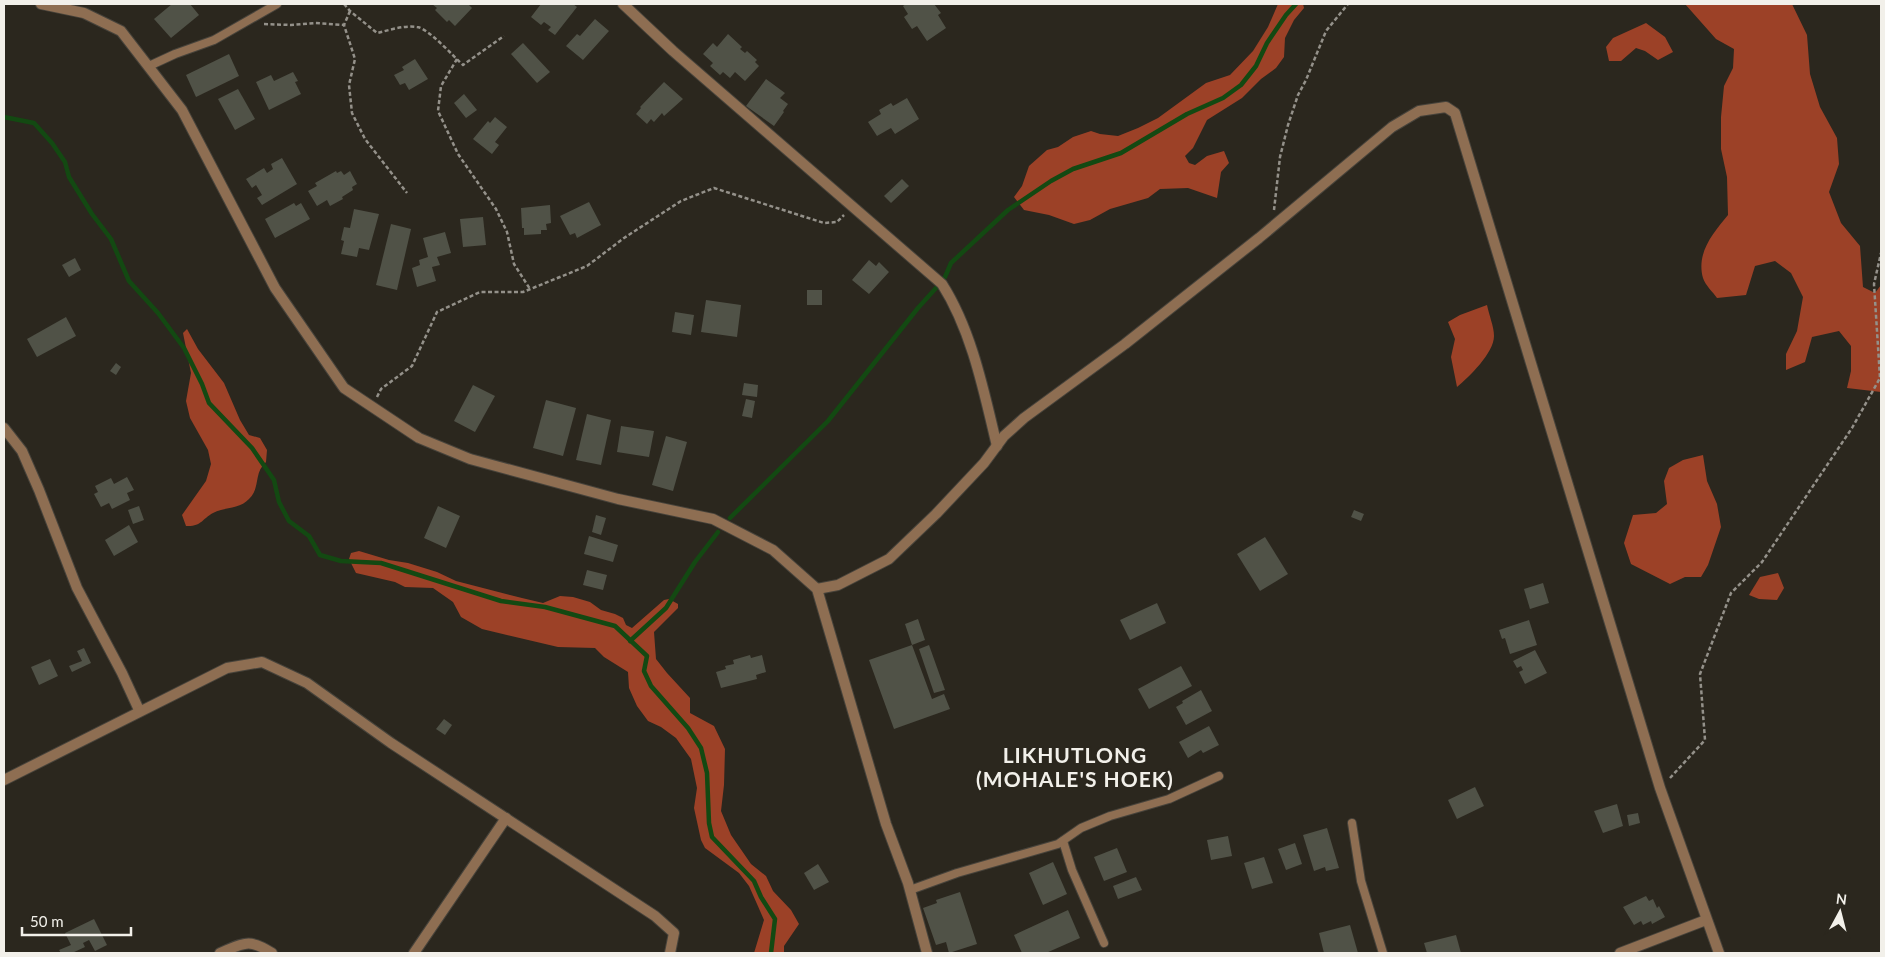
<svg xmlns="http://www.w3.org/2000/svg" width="1885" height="957" font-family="Lato,sans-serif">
<rect width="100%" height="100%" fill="#2b271e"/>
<g fill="#9c4127">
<polygon points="1278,4 1303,4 1304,8 1294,20 1285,38 1284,57 1276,68 1261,79 1242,98 1207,120 1193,148 1185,156 1189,163 1195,165 1207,156 1224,151 1229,163 1221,172 1217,198 1188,188 1160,189 1148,198 1110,209 1090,220 1074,224 1049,215 1024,210 1014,197 1022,186 1029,166 1047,150 1058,147 1073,137 1091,131 1100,134 1118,136 1138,128 1158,118 1206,83 1230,75 1253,51 1268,27"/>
<path d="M 1685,4 L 1792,4 L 1807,35 L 1810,74 L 1820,107 L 1837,138 L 1839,164 L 1829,192 L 1841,223 L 1860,246 L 1863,287 L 1875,293 L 1881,285 L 1881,392 L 1847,388 L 1851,371 L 1851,346 L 1839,331 L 1812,337 L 1805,362 L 1786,370 L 1786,354 L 1797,331 L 1803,297 L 1791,273 L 1775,261 L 1755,266 L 1746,295 L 1717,298 C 1713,292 1705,285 1703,278 C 1696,253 1713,233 1728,215 L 1727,177 L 1721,149 L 1721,117 L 1724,86 L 1733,68 L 1734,49 L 1716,39 Z"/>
<polygon points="1646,23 1665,37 1673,52 1658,60 1645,51 1636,48 1621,61 1609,61 1606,47 1613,38"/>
<path d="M 1487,305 C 1489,315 1494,327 1494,336 C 1494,353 1469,377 1457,387 L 1451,357 L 1455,339 L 1448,322 L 1460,315 Z"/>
<path d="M 187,329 L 198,349 L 224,383 L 240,420 L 249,435 L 260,438 L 267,450 L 266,462 C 253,474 261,487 249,499 C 240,509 224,507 213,513 C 202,519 201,527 186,526 L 182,515 L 206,481 L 211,464 L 208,450 L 190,418 L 186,401 L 191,373 L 183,333 Z"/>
<polygon points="1703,455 1707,481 1717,504 1721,527 1708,565 1701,577 1685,577 1670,584 1631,564 1624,543 1633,515 1656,513 1667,504 1664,481 1669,468 1683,460"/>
<polygon points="359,551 389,560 408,563 437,572 456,581 522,598 543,603 560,596 573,597 590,602 601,610 615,614 623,618 626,625 632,628 664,600 669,599 678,604 678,608 654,632 656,659 667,673 690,698 690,713 714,726 725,749 724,785 721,811 731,835 751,864 766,876 773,891 791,910 799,924 784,946 784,953 754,953 764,920 757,904 749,886 739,873 705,848 701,840 694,808 697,788 691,759 676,738 661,727 648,721 637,706 629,688 628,672 604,657 595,648 558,647 482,629 461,617 453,602 433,588 405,587 395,582 356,573 349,559 351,553"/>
<polygon points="1778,573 1784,588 1777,600 1759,599 1749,595 1760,577"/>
</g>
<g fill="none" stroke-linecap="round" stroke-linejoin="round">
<g stroke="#134912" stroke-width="4.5">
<polyline points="4,117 34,123 52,143 65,162 69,177 92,214 111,239 129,281 158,313 184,348 202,384 209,403 252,448 274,480 279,502 289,521 309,536 320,555 341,561 381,563 501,601 545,607 615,626 647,656 644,671 651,686 688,728 701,748 707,773 709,823 712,837 754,881 761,897 775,919 771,953"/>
<polyline points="945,277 951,263 1008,210 1051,181 1073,169 1121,153 1187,114 1223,98 1241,85 1256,66 1267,43 1286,15 1296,4"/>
<polyline points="730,518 828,421 918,308 936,288"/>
<polyline points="630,641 666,608 695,562 718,532"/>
</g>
</g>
<g fill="#505247">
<polygon points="172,4 190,4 199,15 171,38 154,19"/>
<polygon points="432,4 468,4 472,8 455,26 449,20 447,22 435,10 437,8"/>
<polygon points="541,4 573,4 577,7 555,35 548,30 551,27 544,22 541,25 531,17"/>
<polygon points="906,4 934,4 941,13 938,15 946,28 927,41 917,26 912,29 904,17 908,14 903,6"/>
<polygon points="595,19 609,31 583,60 566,46 577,34 580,36"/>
<polygon points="728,34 742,47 740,49 745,53 747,51 757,60 755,62 759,66 745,81 735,72 730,78 723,72 720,75 710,66 713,63 703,54 713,43 717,47"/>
<polygon points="523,43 550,72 537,83 511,54"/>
<polygon points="229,54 239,76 196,97 186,75"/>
<polygon points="415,59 428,79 409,90 405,83 400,85 394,75 404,70 402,67"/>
<polygon points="293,72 298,81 295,82 301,94 269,110 256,82 271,75 274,81"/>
<polygon points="766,79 785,93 780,98 788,104 783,111 784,112 774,126 746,106"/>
<polygon points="664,82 683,99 664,116 662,113 654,122 651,119 647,124 636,114 641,108 640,107"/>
<polygon points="238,89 255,119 235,130 218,99"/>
<polygon points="464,94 477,110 466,118 454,103"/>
<polygon points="907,98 919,119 895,134 891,128 877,136 868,122 881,114 879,110 891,103 893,106"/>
<polygon points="495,117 507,127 495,142 499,145 492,154 473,139 488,121 490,123"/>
<polygon points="282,158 297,184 262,205 257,198 262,195 256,185 252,188 246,179 264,168 267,173 273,169 271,164"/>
<polygon points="336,171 337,173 341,171 344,175 350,171 357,184 352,187 353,190 342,197 343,199 330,206 327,200 317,206 308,191 317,186 315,183"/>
<polygon points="902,179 909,186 891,203 884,196"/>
<polygon points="589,202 601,225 577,238 575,233 570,235 560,216"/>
<polygon points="294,203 296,206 301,203 310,219 275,238 265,219"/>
<polygon points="550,205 551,223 546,224 547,230 541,230 541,234 524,235 524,228 522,228 521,208"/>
<polygon points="354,209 379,214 369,250 359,248 357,257 341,254 344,241 341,240 344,227 350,228"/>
<polygon points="483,217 486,245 463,247 460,219"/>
<polygon points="391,224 411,229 397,290 376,285"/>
<polygon points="445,232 451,253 437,257 440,265 432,267 436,281 417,287 412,268 420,265 419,260 428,257 423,238"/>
<polygon points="75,258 81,270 69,277 62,265"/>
<polygon points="869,260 876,266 879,262 889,272 869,294 852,280"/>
<rect x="807" y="290" width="15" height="15"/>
<polygon points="706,300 741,305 737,337 701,332"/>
<polygon points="675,312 694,315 691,335 672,332"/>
<polygon points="66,317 76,336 37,357 27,339"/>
<polygon points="116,363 121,367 116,375 110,371"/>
<polygon points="744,383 758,385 757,397 742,395"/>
<polygon points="473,385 495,396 475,432 454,421"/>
<polygon points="746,399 755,401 752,418 742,416"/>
<polygon points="546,400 576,408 563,456 533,448"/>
<polygon points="587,414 611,420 601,465 576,460"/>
<polygon points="621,426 654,431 649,457 617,452"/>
<polygon points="666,436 687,442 673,491 652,485"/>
<polygon points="127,477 134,490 127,493 130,500 112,509 109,503 101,507 94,494 98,492 95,486 111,478 114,484"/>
<polygon points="139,506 144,520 133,524 128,510"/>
<polygon points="438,506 460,516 446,548 424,538"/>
<polygon points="1354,510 1364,514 1361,521 1351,517"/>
<polygon points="596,515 606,518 601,535 592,532"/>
<polygon points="129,525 138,542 114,556 105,540"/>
<polygon points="589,536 618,545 613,562 584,554"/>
<polygon points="1265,537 1288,574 1260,591 1237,554"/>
<polygon points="587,570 607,575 603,590 583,585"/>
<polygon points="1543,583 1549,603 1530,609 1524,589"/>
<polygon points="1157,603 1166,623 1130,640 1120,620"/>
<polygon points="918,619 925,640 912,645 905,624"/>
<polygon points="1529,620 1537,645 1510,654 1505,638 1502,639 1499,630"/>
<polygon points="912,645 932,699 944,694 950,709 894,729 869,660"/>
<polygon points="929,645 945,690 934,693 919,649"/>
<polygon points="84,648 91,663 72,672 69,666 82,661 77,651"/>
<polygon points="1535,650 1547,673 1525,684 1519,672 1523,670 1521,666 1517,668 1513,661"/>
<polygon points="750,655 751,658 762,655 766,672 756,675 757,679 721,688 716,672 726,669 725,666 734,664 733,660"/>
<polygon points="50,659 58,676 39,685 31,667"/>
<polygon points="1181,666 1192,686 1149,709 1138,689"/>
<polygon points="1201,690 1212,711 1186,725 1176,707 1183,703 1182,701"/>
<polygon points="444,719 452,725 445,735 436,729"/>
<polygon points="1209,726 1219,745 1203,753 1201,750 1188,758 1179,742"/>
<polygon points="1475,787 1484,806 1457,819 1448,800"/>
<polygon points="1617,804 1623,826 1603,833 1594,811"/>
<polygon points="1638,813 1640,823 1629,826 1627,815"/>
<polygon points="1327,828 1339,868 1326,871 1325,867 1314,871 1303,835"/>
<polygon points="1228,836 1232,856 1211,860 1207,840"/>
<polygon points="1295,843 1302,864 1286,870 1278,849"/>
<polygon points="1117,848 1127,872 1104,881 1094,857"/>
<polygon points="1264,857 1273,883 1252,889 1244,863"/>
<polygon points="1053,862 1067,894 1043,905 1029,873"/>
<polygon points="818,864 829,882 814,890 804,873"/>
<polygon points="1136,877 1142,890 1118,899 1113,886"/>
<polygon points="960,892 977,944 949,953 946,942 936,945 923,908 937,903 936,900"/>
<polygon points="1646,896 1649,901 1653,899 1657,908 1659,906 1665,917 1652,924 1651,921 1643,925 1641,921 1634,925 1623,907"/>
<polygon points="1068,910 1080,938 1046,953 1022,953 1014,935"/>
<polygon points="94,919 107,945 95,951 89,940 83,943 85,947 72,953 61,953 59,950 71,945 65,933"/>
<polygon points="1350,925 1358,953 1324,953 1319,933"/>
<polygon points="1456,935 1461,953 1427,953 1424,943"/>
</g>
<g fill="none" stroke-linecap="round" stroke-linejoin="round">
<defs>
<g id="lane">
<polyline points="149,66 175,54 214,40 277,4"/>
<polyline points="1352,823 1361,881 1383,953"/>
<polyline points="1063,841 1072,870 1104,943"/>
<polyline points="910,890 957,873 1058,844 1081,828 1110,816 1169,799 1219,776"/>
</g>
<g id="street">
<polyline points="41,4 84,13 121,31 182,110 275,288 344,388 419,438 470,459 618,499 713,519 773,550 817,589 886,824 908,883 927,953"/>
<path d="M 623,4 L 673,51 L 942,284 C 972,331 984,392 997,446"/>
<polyline points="4,428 22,451 39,490 77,588 122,673 139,710"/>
<polyline points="817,589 838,585 889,559 936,514 984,463 1004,436 1024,418 1125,344 1259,238 1392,127 1419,111 1446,107 1455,113 1660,788 1719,953"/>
<polyline points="4,780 227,668 262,662 307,683 391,743 655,916 674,933 670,953"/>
<path d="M 220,953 C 244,943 249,938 272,953"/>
<polyline points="414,953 506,818"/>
<polyline points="1620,953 1706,920"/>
</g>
</defs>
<use href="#lane" stroke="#47433b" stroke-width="10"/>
<use href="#street" stroke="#47433b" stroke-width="12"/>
<g stroke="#94918a" stroke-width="2.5" stroke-dasharray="4 2.5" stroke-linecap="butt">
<path d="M 344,4 L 350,11 L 377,33 C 390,30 404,25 417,27 C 428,28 454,57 463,65 L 504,36"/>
<polyline points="350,11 344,25 355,59 349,85 352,113 365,139 407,193"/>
<polyline points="264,24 291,25 315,23 344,25"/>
<polyline points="457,59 441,86 438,111 458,154 496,209 507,232 514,264 530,289"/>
<polyline points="1274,210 1280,157 1288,125 1298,95 1306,80 1326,31 1348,4"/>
<polyline points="377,397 381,389 412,366 437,312 480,292 523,292 587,266 624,238 681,201 714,188 824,223 837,222 844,215"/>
<polyline points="1670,778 1705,740 1700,674 1731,593 1762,562 1852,428 1880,378 1874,284 1881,253"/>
</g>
<use href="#lane" stroke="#8e6e52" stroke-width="8"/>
<use href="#street" stroke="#8e6e52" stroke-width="10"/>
</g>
<g text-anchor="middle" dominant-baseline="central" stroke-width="4" stroke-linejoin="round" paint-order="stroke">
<g font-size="21" font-weight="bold" letter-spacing="1" fill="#f2f0ea" stroke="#2b271e">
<text x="1075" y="754">LIKHUTLONG<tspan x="1075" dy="24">(MOHALE'S HOEK)</tspan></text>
</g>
</g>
<rect width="1885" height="957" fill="none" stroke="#f2f0ea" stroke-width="10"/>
<g transform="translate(1840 912) rotate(7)" stroke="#2b271e" stroke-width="4" paint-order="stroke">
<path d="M0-4L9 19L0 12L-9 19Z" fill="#f2f0ea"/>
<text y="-8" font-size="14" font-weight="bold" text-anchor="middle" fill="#f2f0ea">N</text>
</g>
<path d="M22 927v8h109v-8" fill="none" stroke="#f2f0ea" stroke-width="2.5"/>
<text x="30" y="927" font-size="15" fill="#f2f0ea" stroke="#2b271e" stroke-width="4" paint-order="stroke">50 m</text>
</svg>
